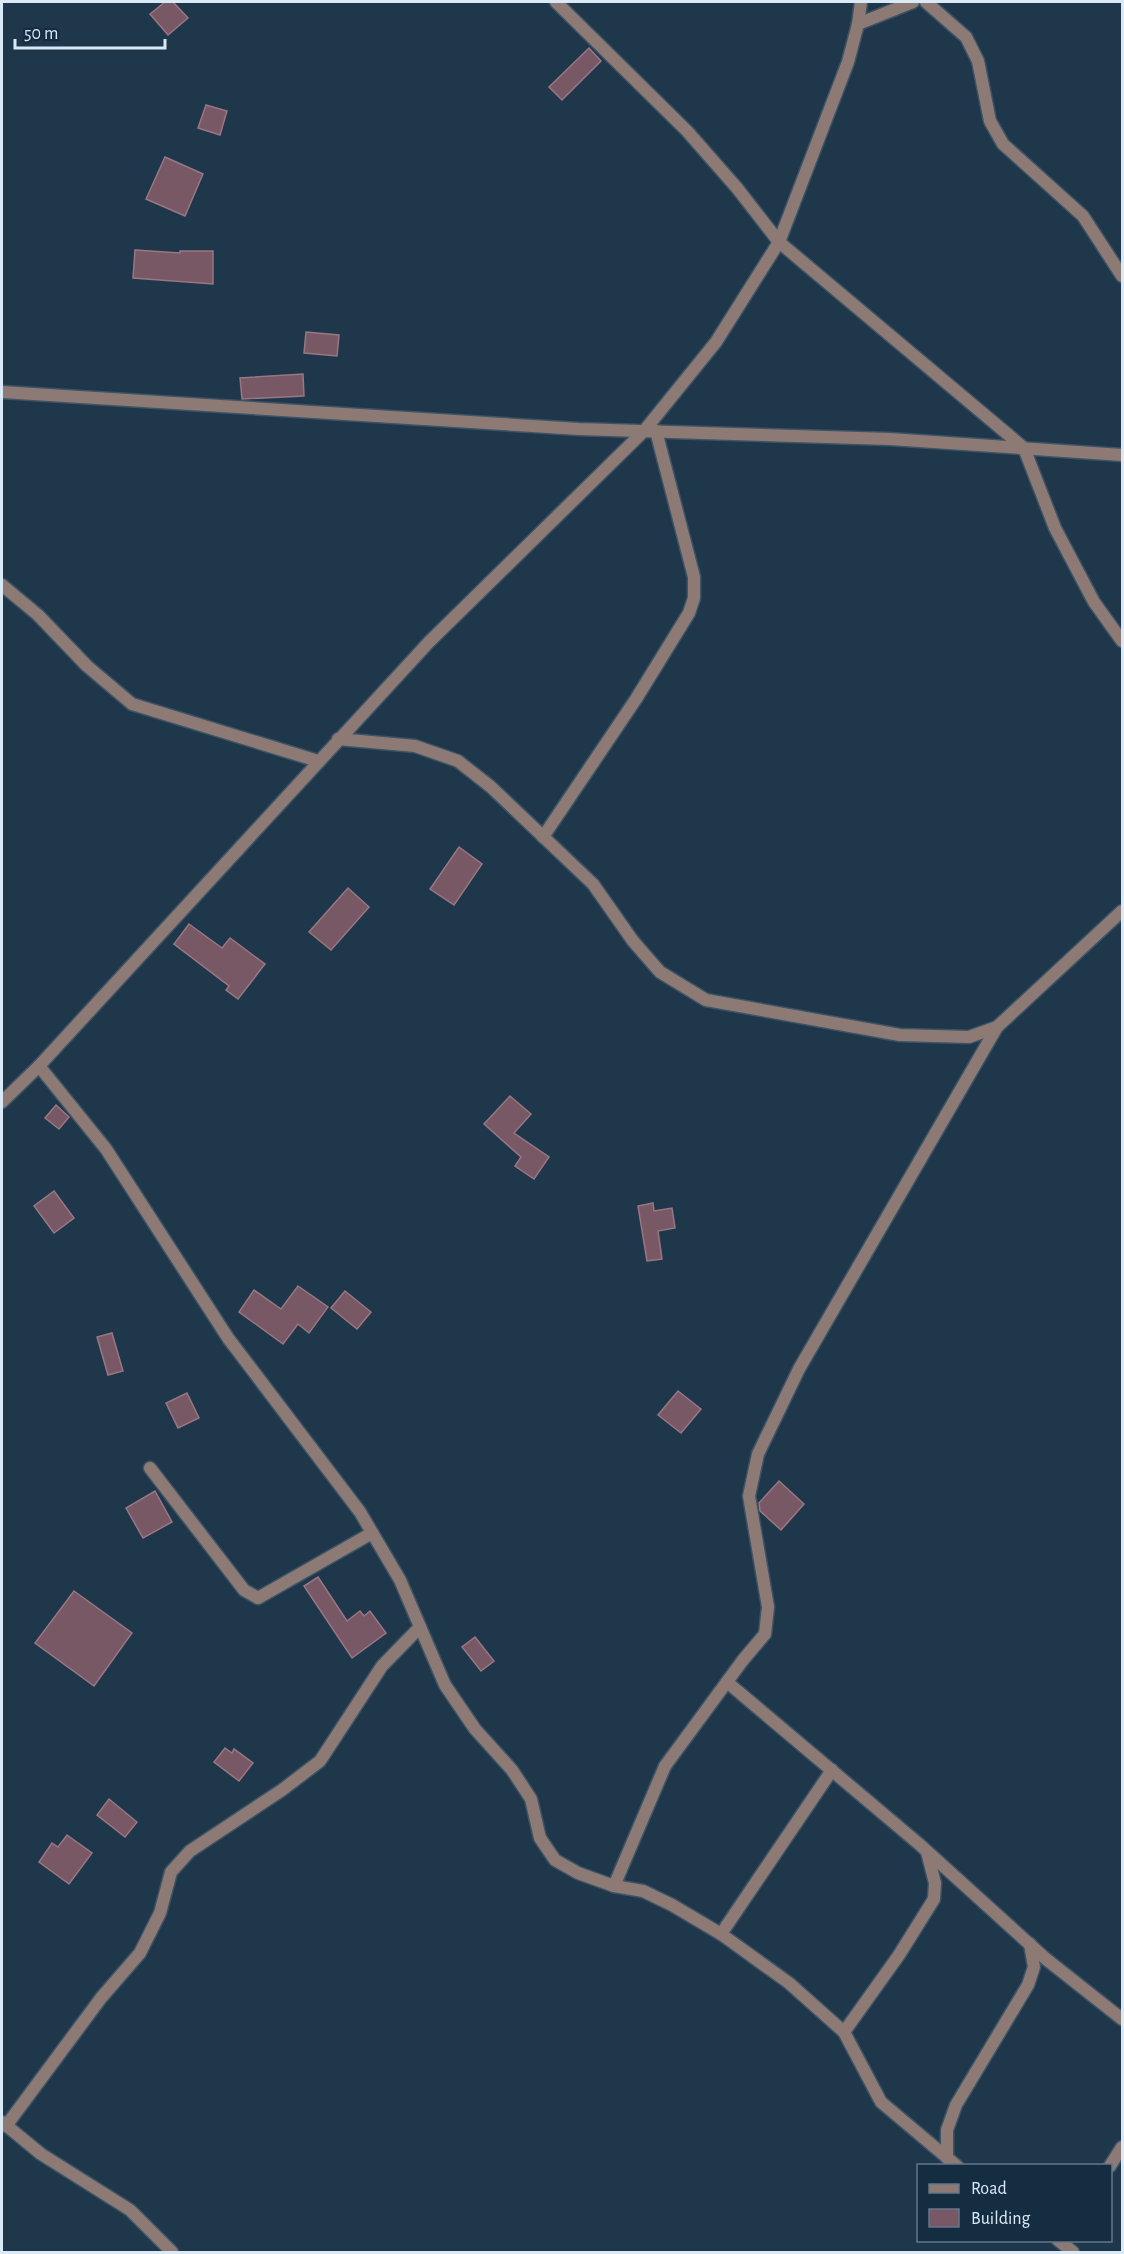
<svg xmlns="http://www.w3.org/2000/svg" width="1124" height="2254" font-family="'Alegreya Sans',sans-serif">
<rect width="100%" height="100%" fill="#1f374b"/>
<g fill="#795865" stroke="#997683" stroke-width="1.5">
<polygon points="165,2 173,2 188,18 168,35 150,14"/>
<polygon points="589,48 601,61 562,100 549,87"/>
<polygon points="206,105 227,111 220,135 198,128"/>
<polygon points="165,157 203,174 185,216 146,199"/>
<polygon points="135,250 180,253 180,251 213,251 213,284 133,278"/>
<polygon points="306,332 339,335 337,356 304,353"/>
<polygon points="303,374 304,396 242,399 240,378"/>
<polygon points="459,847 482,864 454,905 430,889"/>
<polygon points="348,888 369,907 331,950 309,932"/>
<polygon points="189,924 222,948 230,938 265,964 238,999 226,990 229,986 174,944"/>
<polygon points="510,1096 531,1114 514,1133 549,1157 534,1179 515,1166 521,1157 484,1124"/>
<polygon points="56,1105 69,1117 59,1129 45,1118"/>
<polygon points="54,1191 74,1218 54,1233 34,1206"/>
<polygon points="653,1203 654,1211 672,1208 675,1228 658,1231 662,1259 647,1261 638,1206"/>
<polygon points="298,1286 328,1307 309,1333 298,1324 283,1344 239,1312 254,1290 281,1309"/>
<polygon points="345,1291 371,1312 357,1329 331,1308"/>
<polygon points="112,1333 123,1371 108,1375 97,1337"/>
<polygon points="678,1391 701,1409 681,1433 658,1415"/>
<polygon points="187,1393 199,1418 178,1428 166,1403"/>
<polygon points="779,1481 804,1504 781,1530 760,1511 759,1503"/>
<polygon points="155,1491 172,1522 143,1538 126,1508"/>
<polygon points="318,1577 347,1621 360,1611 364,1616 370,1611 386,1633 352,1658 304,1586"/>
<polygon points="74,1591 132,1633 94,1686 35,1643"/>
<polygon points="475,1637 494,1661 481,1671 462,1647"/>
<polygon points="225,1748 232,1753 234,1749 253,1763 239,1781 214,1762"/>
<polygon points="109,1799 137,1822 125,1837 97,1815"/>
<polygon points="67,1835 92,1853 69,1884 39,1862 52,1843 58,1847"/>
</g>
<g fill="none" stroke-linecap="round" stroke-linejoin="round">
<defs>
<g id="minor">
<polyline points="556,2 687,131 737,188 779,242 1024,448 1055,528 1094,602 1122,641"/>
<polyline points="926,2 966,37 978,61 990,121 1003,144 1083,216 1122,276"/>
<polyline points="858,24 913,2"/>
<polyline points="2,392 579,429 890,439 1122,455"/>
<polyline points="2,585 38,615 87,666 132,704 318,761"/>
<polyline points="338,739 415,746 458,761 491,787 593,884 633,941 660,972 706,1000 900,1035 969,1037 997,1027"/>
<polyline points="543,837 636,699 689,613 694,598 694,577 656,431"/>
<polyline points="39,1066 106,1149 228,1338 360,1512 400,1580 445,1685 475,1729 512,1770 531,1799 540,1838 555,1860 578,1873 614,1886 643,1891 672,1905 721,1934 789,1983 844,2032 881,2102 957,2166"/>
<polyline points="2,1102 39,1066 429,642 644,431 716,342 779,242 848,62 858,24 861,2"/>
<polyline points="150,1468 244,1590 258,1598 372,1533"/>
<polyline points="727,1682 919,1844 1046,1959 1122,2019"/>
<polyline points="614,1886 665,1766 743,1660 765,1634 768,1607 749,1496 758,1454 799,1369 997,1027 1122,911"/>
<polyline points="721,1934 832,1770"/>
<polyline points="844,2032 899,1955 934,1899 935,1883 927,1852"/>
<polyline points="2,2122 41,2154 130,2210 172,2252"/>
<polyline points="6,2126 101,1998 140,1953 160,1913 171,1872 190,1851 282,1790 320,1761 382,1666 420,1627"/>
<polyline points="947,2158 947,2130 956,2105 1028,1985 1034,1967 1030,1944"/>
<polyline points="1110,2166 1122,2147"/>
<polyline points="1058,2240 1073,2252"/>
</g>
</defs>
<use href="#minor" stroke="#3d5366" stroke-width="15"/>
<use href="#minor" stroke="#8d7a74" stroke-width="12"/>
</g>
<rect width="1124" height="2254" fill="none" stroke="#dae9f6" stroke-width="6"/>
<rect x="917" y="2164" width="195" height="78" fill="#142d40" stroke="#637889" stroke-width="1.5"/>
<rect x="929" y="2184" width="30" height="9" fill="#8d7a74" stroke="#637889" stroke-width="1.5"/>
<text x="971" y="2194" font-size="18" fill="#dae9f6">Road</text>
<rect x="929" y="2209" width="30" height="18" fill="#795865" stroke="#637889" stroke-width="1.5"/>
<text x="971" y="2224" font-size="18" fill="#dae9f6">Building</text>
<path d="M15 39v9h150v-9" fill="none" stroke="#dae9f6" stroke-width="3"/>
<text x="24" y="39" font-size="18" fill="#dae9f6" stroke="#142d40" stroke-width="4.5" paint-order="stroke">50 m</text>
</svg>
